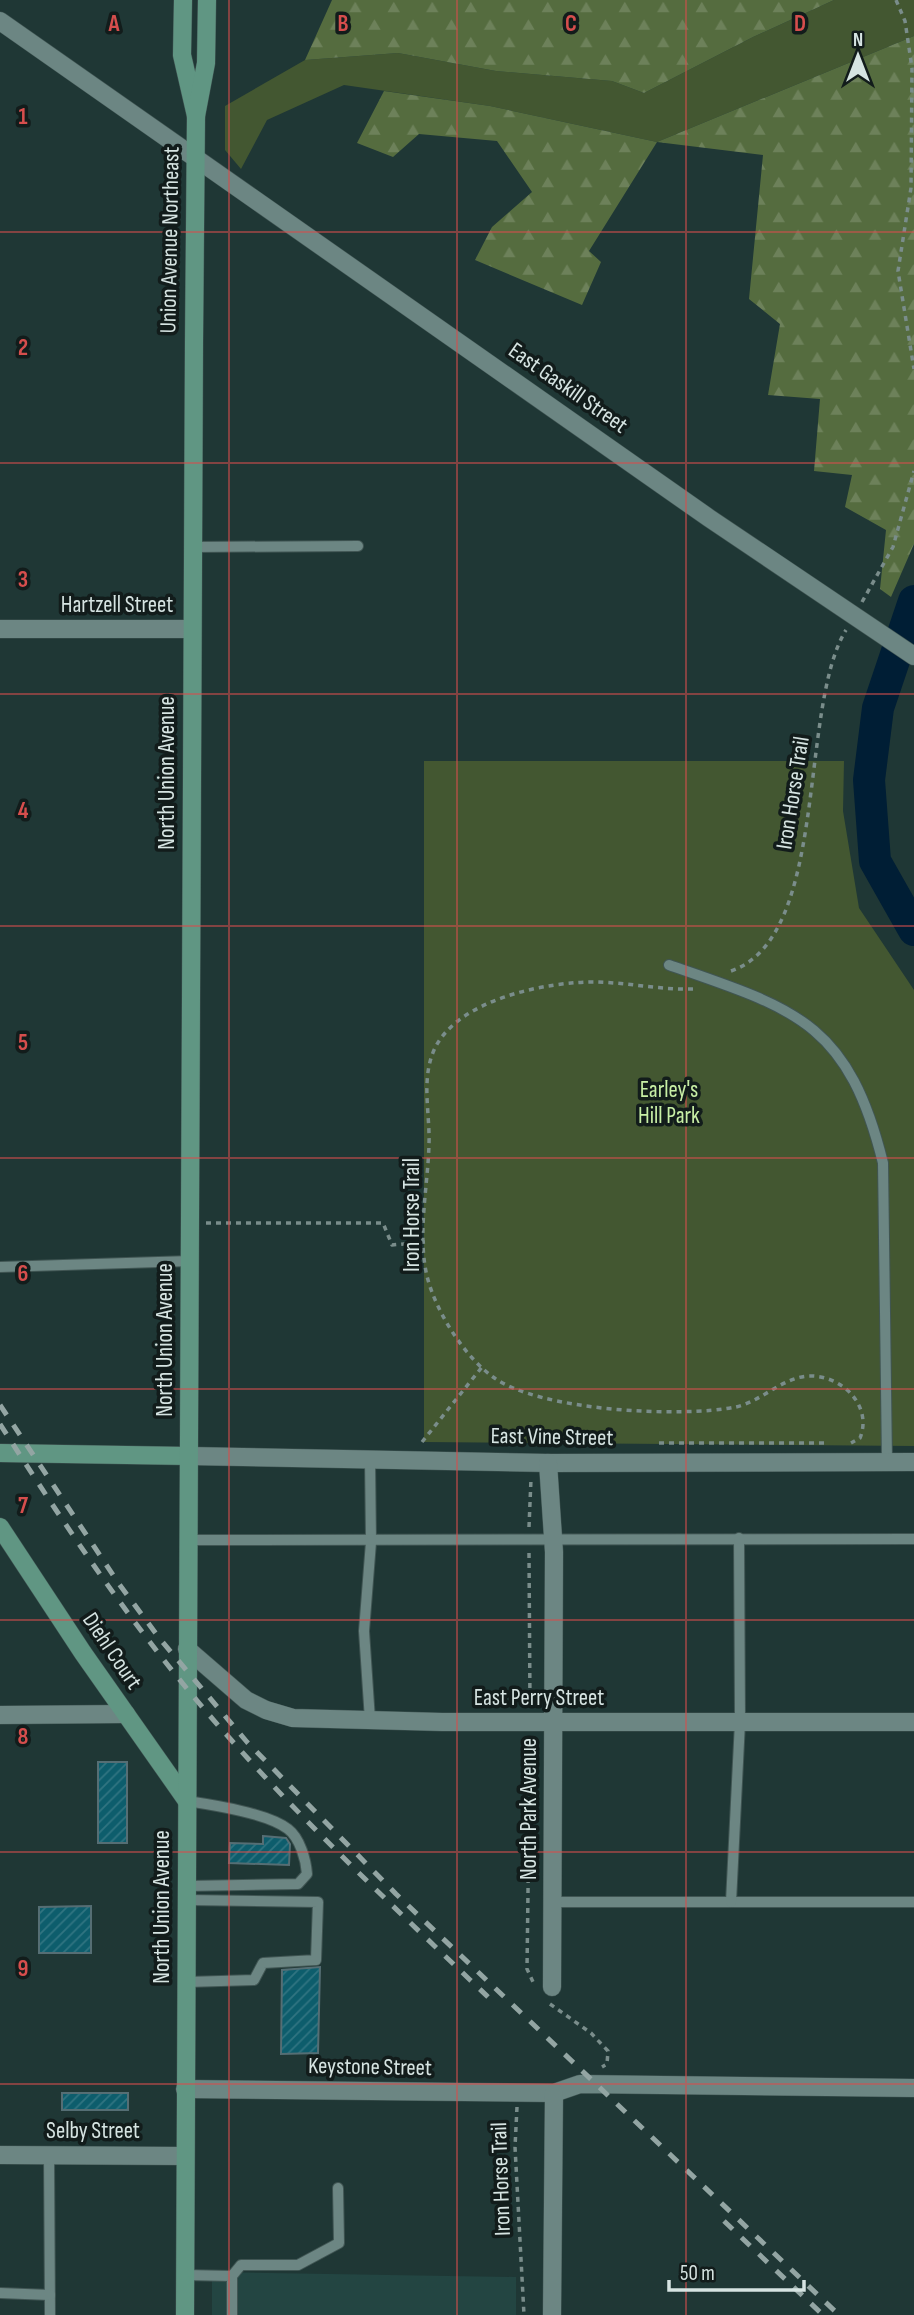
<svg xmlns="http://www.w3.org/2000/svg" width="914" height="2315" font-family="'Sofia Sans Condensed',sans-serif">
<defs>
<pattern id="forest-firs" width="22" height="20" patternUnits="userSpaceOnUse" patternTransform="scale(1.75)"><rect width="22" height="20" fill="#556c3f"/><path d="M5 1l3.5 6h-7zM16 11l3.5 6h-7z" fill="#6d815a"/></pattern>
<pattern id="building-hatch" width="6" height="6" patternUnits="userSpaceOnUse" patternTransform="scale(1.75)"><rect width="6" height="6" fill="#0d5d6c"/><path d="M-1 1l2-2M0 6l6-6M5 7l2-2" fill="none" stroke="#307481"/></pattern>
</defs>
<rect width="100%" height="100%" fill="#1f3735"/>
<polygon fill="#234542" points="212,2272 516,2277 516,2315 212,2315"/>
<g fill="#435731">
<polygon points="834,0 914,0 914,36 657,142 490,106 344,85 267,120 241,169 225,150 225,106 305,60 398,53 496,71 612,81 644,93 753,37"/>
<polygon points="424,761 844,761 843,811 859,908 914,990 914,1446 424,1442"/>
</g>
<g fill="url(#forest-firs)">
<polygon points="332,0 834,0 753,37 644,93 612,81 496,71 398,53 305,60"/>
<polygon points="914,36 914,544 891,597 880,589 886,530 845,507 852,475 814,471 820,399 768,395 780,324 749,299 763,155 657,142 589,251 601,262 582,305 475,260 492,227 532,192 497,141 419,134 393,157 357,143 384,91 490,106 657,142"/>
</g>
<g fill="none" stroke-linecap="round" stroke-linejoin="round">
<polyline stroke="#001e35" stroke-width="32" points="914,601 878,708 869,780 875,861 914,930"/>
</g>
<g fill="url(#building-hatch)" stroke="#556e74" stroke-width="2">
<rect x="98" y="1762" width="29" height="81"/>
<polygon points="263,1836 286,1838 290,1844 289,1865 229,1863 230,1843 263,1844"/>
<polygon points="91,1906 91,1953 39,1953 39,1907"/>
<polygon points="320,1967 318,2053 281,2054 282,1970"/>
<rect x="62" y="2093" width="66" height="17"/>
</g>
<g fill="none" stroke-linecap="round" stroke-linejoin="round">
<defs>
<g id="lane">
<polyline points="193,547 358,546"/>
<path d="M 669,965 C 796,1009 848,1022 883,1163 L 887,1461"/>
<polyline points="0,1267 190,1261"/>
<polyline points="370,1460 371,1542 364,1631 370,1720"/>
<polyline points="188,1540 914,1539"/>
<path d="M 187,1801 C 213,1805 267,1813 288,1829 C 300,1838 306,1860 307,1874 L 298,1884 L 187,1886"/>
<polyline points="187,1900 318,1902 316,1960 263,1963 254,1980 187,1982"/>
<polyline points="553,1902 914,1902"/>
<polyline points="731,1902 740,1722 739,1538"/>
<polyline points="49,2156 50,2315"/>
<polyline points="185,2275 232,2276 232,2315"/>
<polyline points="232,2276 241,2265 298,2265 339,2243 338,2188"/>
<polyline points="0,2293 50,2295"/>
</g>
<g id="street">
<polyline points="0,21 709,518 914,656"/>
<polyline points="0,629 192,629"/>
<polyline points="189,1456 548,1463 914,1462"/>
<polyline points="548,1463 554,1552 552,1987"/>
<polyline points="187,1649 246,1700 266,1710 293,1718 442,1722 914,1722"/>
<polyline points="0,1715 126,1714"/>
<polyline points="185,2089 554,2093 580,2084 914,2088"/>
<polyline points="0,2155 185,2156"/>
<polyline points="552,2315 554,2093"/>
</g>
<g id="secondary">
<polyline points="183,0 182,55 196,116"/>
<polyline points="0,1453 189,1456"/>
<polyline points="0,1527 83,1653 187,1801"/>
<polyline points="185,2315 194,342 196,116 206,63 207,0"/>
</g>
</defs>
<use href="#lane" stroke="#405553" stroke-width="12"/>
<use href="#street" stroke="#405553" stroke-width="19"/>
<use href="#secondary" stroke="#405553" stroke-width="19"/>
<g stroke="#7a8d8b" stroke-width="3.5" stroke-dasharray="5 5" stroke-linecap="butt">
<polyline points="896,0 905,21 912,68 911,188 898,271 914,369"/>
<polyline points="862,602 893,547 914,471"/>
<path d="M 731,971 C 830,937 798,708 846,630"/>
<path d="M 693,989 C 661,990 630,983 598,982 C 548,981 457,999 434,1050 C 421,1080 430,1113 429,1144 C 428,1190 414,1247 432,1292 C 443,1322 467,1358 493,1377 C 539,1411 680,1418 736,1407 C 762,1401 783,1377 809,1376 C 842,1375 873,1406 860,1438 L 851,1443"/>
<polyline points="206,1223 383,1223 392,1245 425,1242"/>
<polyline points="422,1442 482,1367"/>
<polyline points="659,1443 829,1443"/>
<polyline points="543,1446 547,1440 606,1444"/>
<polyline points="529,1527 531,1479"/>
<polyline points="529,1553 530,1706"/>
<polyline points="530,1738 527,1969 534,1984"/>
<polyline points="550,2004 591,2033 608,2051 607,2064 602,2067"/>
<polyline points="517,2107 515,2147 524,2315"/>
</g>
<use href="#lane" stroke="#6c8683" stroke-width="10"/>
<use href="#street" stroke="#6c8683" stroke-width="18"/>
<use href="#secondary" stroke="#609683" stroke-width="18"/>
<g stroke="#93a5a3" stroke-width="5" stroke-dasharray="12 12" stroke-linecap="butt">
<polyline points="0,1405 119,1584 160,1639 247,1742 396,1894 839,2315"/>
<path d="M 0,1424 C 69,1532 140,1638 225,1733 C 307,1826 398,1911 488,1997"/>
<polyline points="724,2221 823,2315"/>
</g>
</g>
<path fill="none" stroke="#d64e4d" stroke-width="2" stroke-opacity="0.55" d="M 229,0 L 229,2315M 457,0 L 457,2315M 686,0 L 686,2315M 0,232 L 914,232M 0,463 L 914,463M 0,694 L 914,694M 0,926 L 914,926M 0,1158 L 914,1158M 0,1389 L 914,1389M 0,1620 L 914,1620M 0,1852 L 914,1852M 0,2084 L 914,2084"/>
<g text-anchor="middle" dominant-baseline="central" stroke-width="7" stroke-linejoin="round" paint-order="stroke">
<g font-size="23" fill="#d6e4e2" stroke="#121c1b">
<text transform="translate(170 240) rotate(-89)">Union Avenue Northeast</text>
<text transform="translate(568 388) rotate(35)">East Gaskill Street</text>
<text x="117" y="605">Hartzell Street</text>
<text transform="translate(167 773) rotate(-90)">North Union Avenue</text>
<text transform="translate(793 793) rotate(-81)">Iron Horse Trail</text>
<text transform="translate(412 1215) rotate(-90)">Iron Horse Trail</text>
<text transform="translate(165 1340) rotate(-90)">North Union Avenue</text>
<text transform="translate(552 1437) rotate(1)">East Vine Street</text>
<text transform="translate(112 1651) rotate(56)">Diehl Court</text>
<text x="539" y="1698">East Perry Street</text>
<text transform="translate(529 1809) rotate(-90)">North Park Avenue</text>
<text transform="translate(162 1907) rotate(-90)">North Union Avenue</text>
<text transform="translate(370 2067) rotate(1)">Keystone Street</text>
<text x="93" y="2131">Selby Street</text>
<text transform="translate(501 2179) rotate(-92)">Iron Horse Trail</text>
</g>
<g font-size="23" fill="#c8efa6" stroke="#121c1b">
<text x="669" y="1090">Earley's<tspan x="669" dy="26">Hill Park</tspan></text>
</g>
</g>
<g font-size="23" text-anchor="middle" font-weight="bold" fill="#d64e4d" stroke="#121c1b" stroke-width="7" stroke-linejoin="round" paint-order="stroke">
<text x="114" y="31">A</text>
<text x="343" y="31">B</text>
<text x="571" y="31">C</text>
<text x="800" y="31">D</text>
<text x="23" y="124">1</text>
<text x="23" y="355">2</text>
<text x="23" y="587">3</text>
<text x="23" y="818">4</text>
<text x="23" y="1050">5</text>
<text x="23" y="1281">6</text>
<text x="23" y="1513">7</text>
<text x="23" y="1744">8</text>
<text x="23" y="1976">9</text>
</g>
<g transform="translate(858 56)" stroke="#121c1b" stroke-width="5" paint-order="stroke">
<path d="M0-5L12 26L0 18L-12 26Z" fill="#d6e4e2"/>
<text y="-10" font-size="19" font-weight="bold" text-anchor="middle" fill="#d6e4e2">N</text>
</g>
<path d="M669 2280v10h135v-10" fill="none" stroke="#d6e4e2" stroke-width="3.5"/>
<text x="680" y="2280" font-size="21" fill="#d6e4e2" stroke="#121c1b" stroke-width="5" paint-order="stroke">50 m</text>
</svg>
